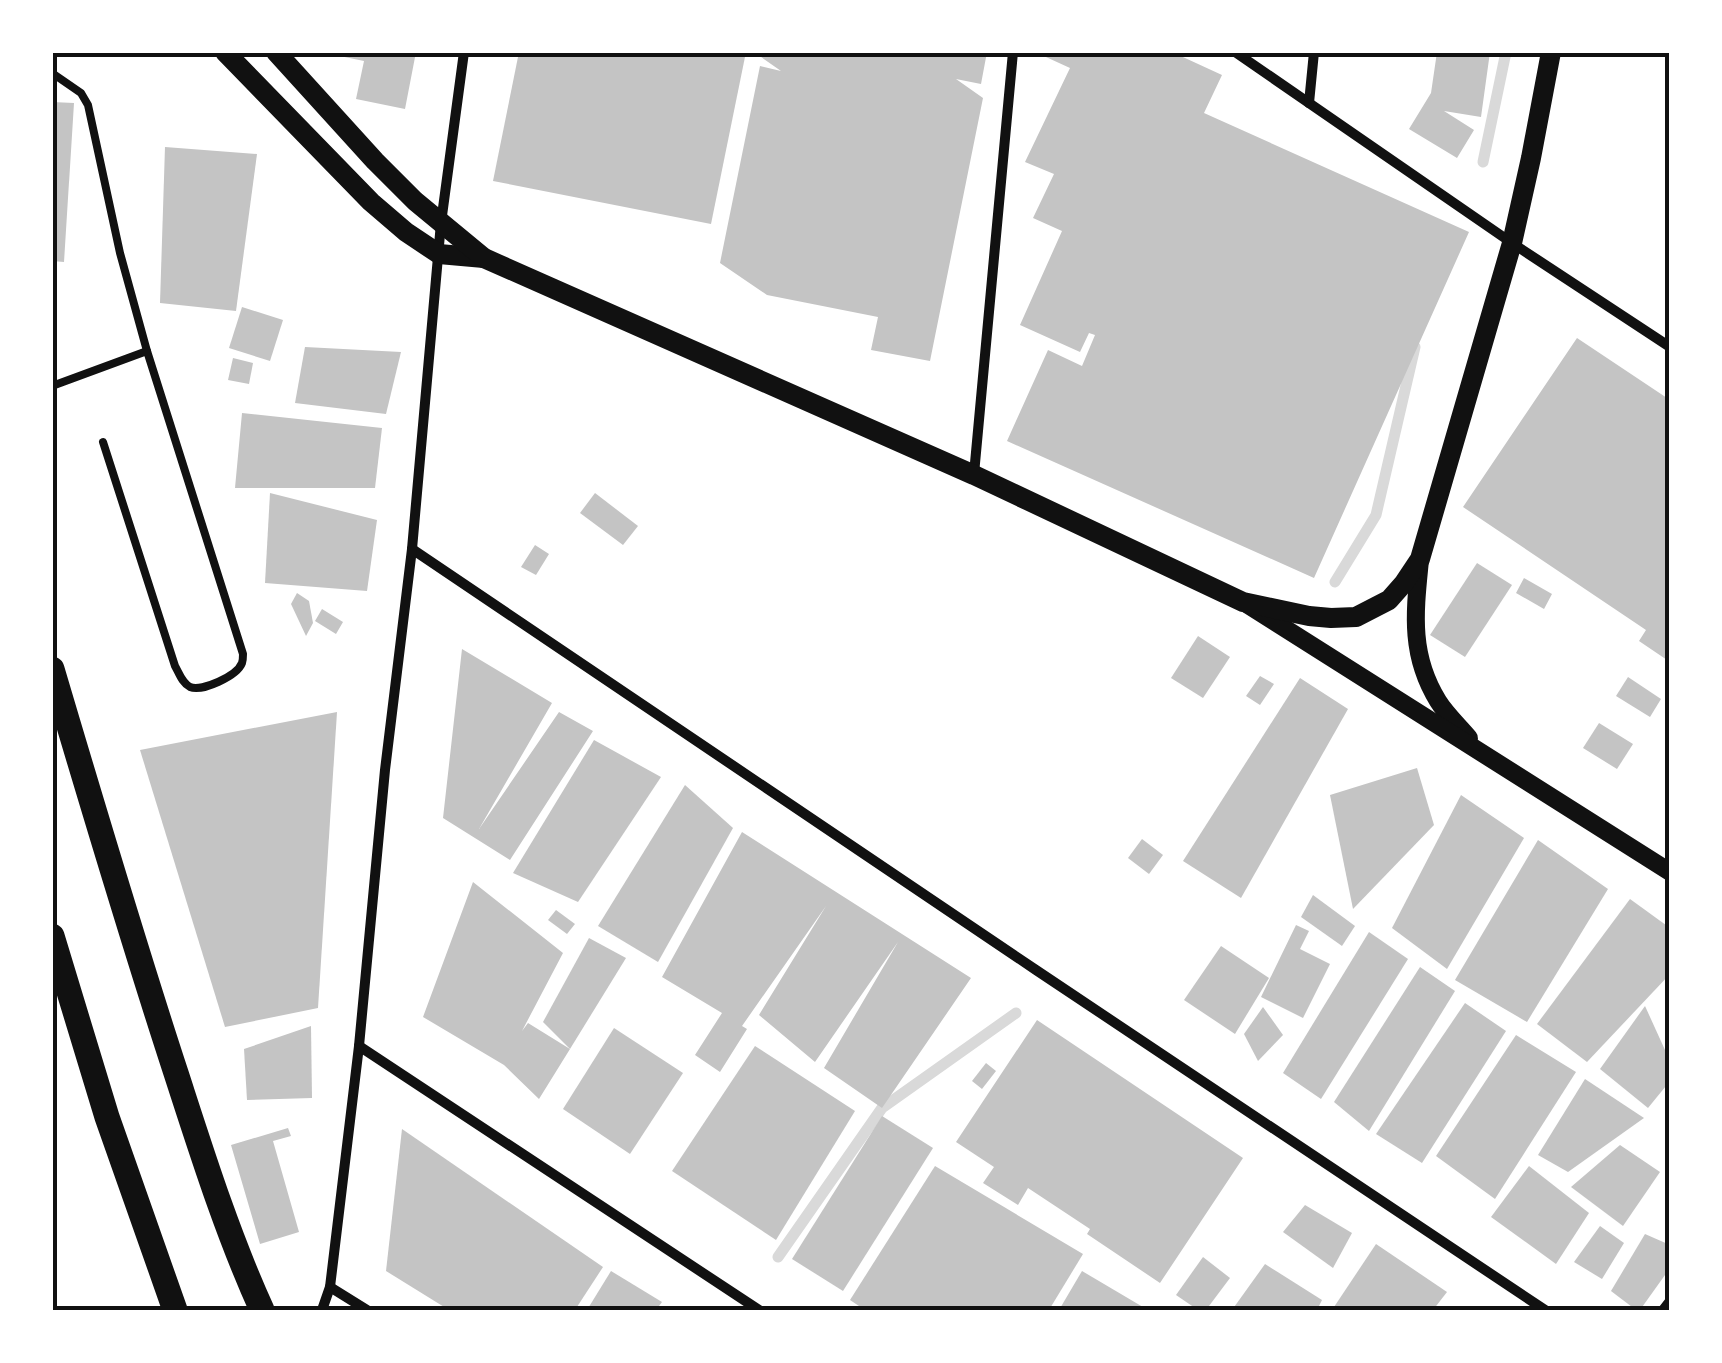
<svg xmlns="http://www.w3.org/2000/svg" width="1722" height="1363" font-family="Mulish,sans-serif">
<rect width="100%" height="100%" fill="#fff"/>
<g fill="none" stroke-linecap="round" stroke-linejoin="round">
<g stroke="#d9d9d9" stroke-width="11">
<polyline points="1483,162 1506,52"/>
<polyline points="1335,582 1376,515 1415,347"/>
<polyline points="778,1257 882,1108 1016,1013"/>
</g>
</g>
<g fill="#c4c4c4">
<polygon points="330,52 416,52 405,109 356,99 364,61 330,54"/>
<polygon points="519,52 746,52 711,224 493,181"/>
<polygon points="754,52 987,52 981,84 956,79 983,98 930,361 871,350 878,317 767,295 720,263 760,66 781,71"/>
<polygon points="1035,52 1172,52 1222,75 1204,113 1469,232 1314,578 1007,441 1048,350 1082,366 1095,335 1089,333 1080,352 1020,325 1062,231 1033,218 1054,174 1025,162 1070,68"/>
<polygon points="1437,52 1490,52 1481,117 1444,111 1474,130 1457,158 1409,129 1431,93"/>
<polygon points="52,102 74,103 64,262 52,261"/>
<polygon points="165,147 257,154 236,311 160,303"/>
<polygon points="242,307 283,320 270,361 229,348"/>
<polygon points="1577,338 1670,400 1670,662 1639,641 1646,630 1463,507"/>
<polygon points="305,347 401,352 386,414 295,403"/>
<polygon points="233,358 253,363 249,384 228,380"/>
<polygon points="242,413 382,428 375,488 235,488"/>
<polygon points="270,493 377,520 367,591 265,583"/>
<polygon points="595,493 638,526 623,545 580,513"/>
<polygon points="535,545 549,554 536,575 521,567"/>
<polygon points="1477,563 1512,585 1465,657 1430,635"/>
<polygon points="1524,578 1552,594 1544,609 1516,593"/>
<polygon points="297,593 309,601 313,623 306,636 291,604"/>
<polygon points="322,609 343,622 336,634 315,621"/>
<polygon points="1198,636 1230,657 1203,698 1171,678"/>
<polygon points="462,649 552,703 479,829 559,712 593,731 510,860 443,818"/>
<polygon points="1260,676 1274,684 1260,705 1246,696"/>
<polygon points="1628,677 1661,699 1650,717 1616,696"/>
<polygon points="1300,678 1348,709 1241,898 1183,861"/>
<polygon points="337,712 318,1008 225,1027 140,750"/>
<polygon points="1599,723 1633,744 1617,769 1583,748"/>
<polygon points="594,740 661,777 578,902 513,873"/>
<polygon points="1417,768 1434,825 1353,909 1330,795"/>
<polygon points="685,785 733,828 658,962 598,926"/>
<polygon points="1461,795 1524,838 1447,969 1392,928"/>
<polygon points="742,832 971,978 882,1108 824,1068 898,942 815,1062 759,1015 826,906 742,1026 747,1029 720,1072 695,1055 722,1013 662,977"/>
<polygon points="1142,839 1163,855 1149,874 1128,858"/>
<polygon points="1538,840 1608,889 1527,1022 1455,980"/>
<polygon points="473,882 563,953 522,1031 528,1023 570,1049 539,1099 504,1065 423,1017"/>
<polygon points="1313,895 1355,926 1342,946 1301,917"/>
<polygon points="1630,899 1670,928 1670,974 1587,1062 1537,1024"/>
<polygon points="556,910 575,924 567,934 548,920"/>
<polygon points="1296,925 1309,931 1300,949 1330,964 1303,1018 1261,997"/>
<polygon points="1369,932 1408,959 1321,1099 1283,1073"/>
<polygon points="589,938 626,958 570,1049 543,1022"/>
<polygon points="1221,946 1269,978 1235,1034 1184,1000"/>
<polygon points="1420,967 1455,991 1369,1131 1334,1102"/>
<polygon points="1465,1003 1506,1031 1422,1163 1376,1134"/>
<polygon points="1645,1006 1670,1061 1670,1081 1648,1108 1600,1069"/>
<polygon points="1263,1007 1283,1035 1258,1061 1244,1034"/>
<polygon points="1037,1020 1243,1158 1160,1283 1087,1234 1090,1229 1028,1188 1018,1205 983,1183 994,1167 956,1142"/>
<polygon points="311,1026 312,1098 247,1100 244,1049"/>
<polygon points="614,1028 683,1073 630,1154 563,1109"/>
<polygon points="1516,1035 1576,1072 1495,1199 1436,1156"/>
<polygon points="755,1046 855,1111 776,1240 672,1171"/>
<polygon points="986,1063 996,1071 982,1089 972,1081"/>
<polygon points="1585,1079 1644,1118 1568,1172 1538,1155"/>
<polygon points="882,1116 933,1148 843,1291 792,1259"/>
<polygon points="288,1128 291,1136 273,1141 299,1232 260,1244 231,1145"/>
<polygon points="402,1129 603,1267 575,1310 449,1310 386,1271"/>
<polygon points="1620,1145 1660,1172 1623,1226 1571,1187"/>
<polygon points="935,1166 1083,1254 1049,1310 865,1310 850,1300"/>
<polygon points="1529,1166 1589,1213 1556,1264 1491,1217"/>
<polygon points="1305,1205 1352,1233 1333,1268 1283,1232"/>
<polygon points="1600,1226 1624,1243 1602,1279 1574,1262"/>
<polygon points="1645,1234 1670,1245 1670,1268 1640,1310 1636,1310 1611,1291"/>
<polygon points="1376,1244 1447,1292 1433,1310 1332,1310"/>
<polygon points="1203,1257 1230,1278 1206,1310 1198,1310 1176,1295"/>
<polygon points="1265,1264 1322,1300 1317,1310 1232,1310"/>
<polygon points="611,1271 662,1302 656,1310 587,1310"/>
<polygon points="1082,1271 1148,1310 1059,1310"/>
</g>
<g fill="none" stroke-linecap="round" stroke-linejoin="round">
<g stroke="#111" stroke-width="8">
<polyline points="52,73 81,93 88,105 120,253 147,351"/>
<path d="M 52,386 L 147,351 L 243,654 C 243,657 243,660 242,663 C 237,676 202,692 190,687 C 182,683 179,673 175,666 L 103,442"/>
</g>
<g stroke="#111" stroke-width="10">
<polyline points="1235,52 1512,243 1670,347"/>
<polyline points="1309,103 1314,52"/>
<polyline points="974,474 1013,52"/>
<polyline points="412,549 1036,970 1545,1310"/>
<polyline points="359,1046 759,1310"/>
<polyline points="330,1287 367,1310"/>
<polyline points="322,1310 330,1287 359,1046 385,770 412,549 441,223 464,52"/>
<polyline points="1663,1310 1670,1301"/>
</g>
<g stroke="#111" stroke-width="18">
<path d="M 1420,560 C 1415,611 1409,654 1438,701 C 1446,714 1459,726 1469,738"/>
<polyline points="1248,605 1670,872"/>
</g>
<g stroke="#111" stroke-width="20">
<polyline points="225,52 371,202 406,232 439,254 484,258"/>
<polyline points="276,52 375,161 415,201 484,258 974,475 1243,602 1309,616 1331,618 1356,617 1389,600 1404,583 1420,559 1512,243 1531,158 1551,52"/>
</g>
<g stroke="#111" stroke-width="25">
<path d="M 52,669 C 92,804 132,939 176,1073 C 202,1153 227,1233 262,1310"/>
<polyline points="52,936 107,1117 175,1310"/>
</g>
</g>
<rect width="1722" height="1363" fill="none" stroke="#ffffff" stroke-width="110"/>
<rect x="55" y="55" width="1612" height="1253" fill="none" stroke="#111" stroke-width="4"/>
</svg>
